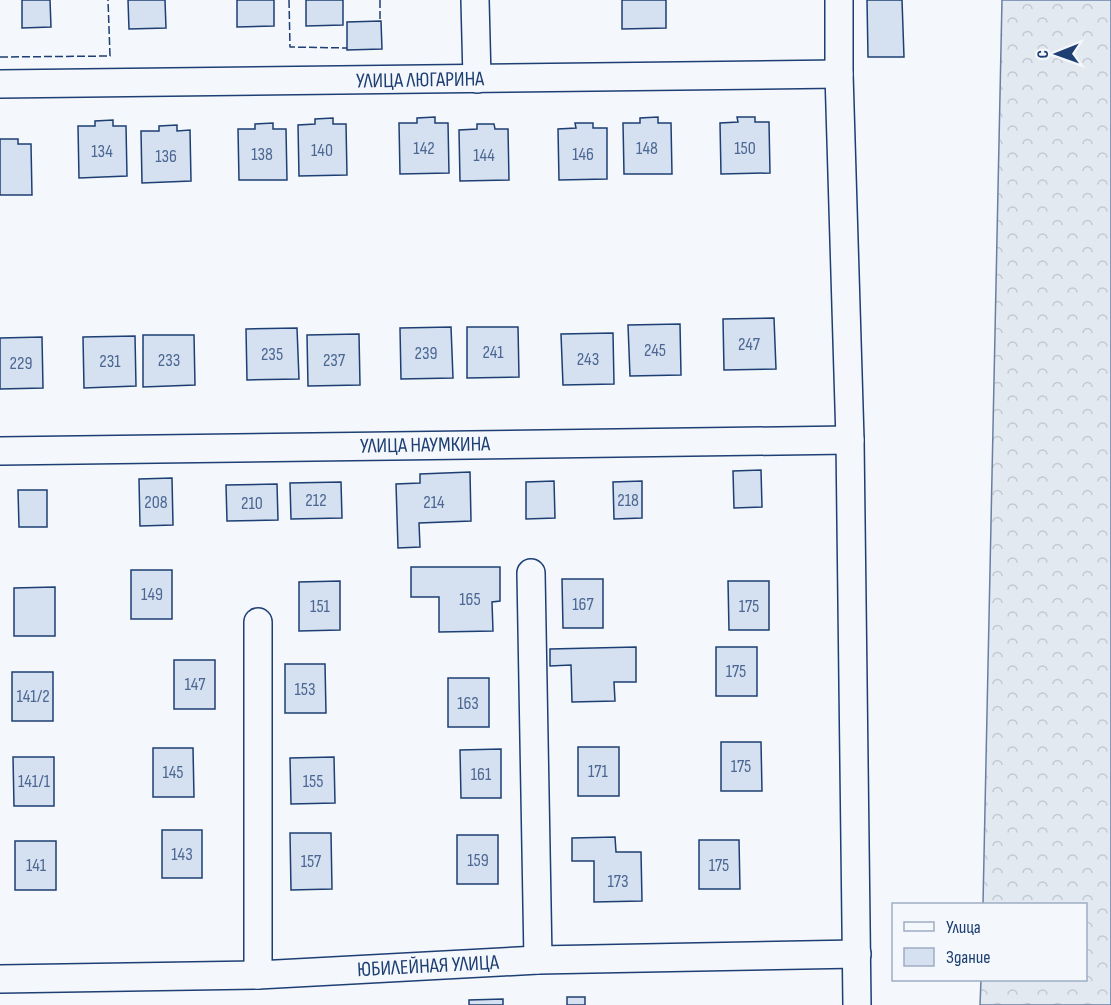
<svg xmlns="http://www.w3.org/2000/svg" width="1111" height="1005" font-family="'Sofia Sans Condensed',sans-serif">
<defs>
<pattern id="forest-crowns" width="20" height="18" patternUnits="userSpaceOnUse" patternTransform="scale(1.5)"><rect width="20" height="18" fill="#e3e9f0"/><path d="M2 6a3 3 0 1 1 6 0M12 15a3 3 0 1 1 6 0" fill="none" stroke="#c2c9d1"/></pattern>
</defs>
<rect width="100%" height="100%" fill="#f4f7fb"/>
<polygon fill="url(#forest-crowns)" stroke="#687fa3" stroke-width="1.5" points="1002,0 1111,0 1111,1005 980,1005 981,980 1086,980 1086,904 983,904"/>
<g fill="#d5e0f0" stroke="#1d3f73" stroke-width="1.5">
<polygon points="22,0 50,0 51,27 22,28"/>
<polygon points="128,0 165,0 166,28 129,29"/>
<polygon points="237,0 274,0 274,26 237,27"/>
<polygon points="306,0 343,0 343,25 306,26"/>
<polygon points="622,0 666,0 666,28 622,29"/>
<polygon points="867,0 902,0 904,57 868,57"/>
<polygon points="381,21 382,49 347,50 347,22"/>
<polygon points="435,117 435,123 448,123 449,173 400,174 399,123 417,123 417,118"/>
<polygon points="658,117 658,123 671,123 672,174 624,174 623,123 640,123 640,118"/>
<polygon points="737,117 755,117 755,122 769,122 770,173 721,174 720,123 738,122"/>
<polygon points="333,118 333,124 346,124 347,175 299,176 298,125 315,124 315,119"/>
<polygon points="113,120 113,126 126,126 127,176 79,178 78,126 95,126 95,121"/>
<polygon points="273,123 273,129 286,129 287,180 239,180 238,129 255,129 255,124"/>
<polygon points="575,123 593,123 593,128 607,128 607,179 559,180 558,129 576,128"/>
<polygon points="477,124 494,124 495,129 508,129 509,180 460,181 459,130 477,129"/>
<polygon points="177,125 177,131 190,130 191,181 142,183 141,131 159,131 159,126"/>
<polygon points="0,139 18,139 18,144 31,144 32,195 0,195"/>
<polygon points="774,318 776,369 724,370 723,319"/>
<polygon points="680,324 681,375 630,376 628,325"/>
<polygon points="451,327 453,378 401,379 400,328"/>
<polygon points="467,327 518,327 519,377 467,378"/>
<polygon points="297,328 299,379 247,380 246,329"/>
<polygon points="613,333 614,384 563,385 561,334"/>
<polygon points="359,334 360,385 308,386 307,335"/>
<polygon points="143,335 194,335 195,385 143,387"/>
<polygon points="135,336 136,386 84,388 83,337"/>
<polygon points="42,337 43,388 0,389 0,338"/>
<polygon points="761,470 762,507 734,508 733,471"/>
<polygon points="470,472 471,521 419,523 420,547 398,548 396,484 420,483 420,474"/>
<polygon points="172,478 173,525 140,526 139,479"/>
<polygon points="554,481 555,518 526,519 526,482"/>
<polygon points="642,481 642,518 614,519 613,482"/>
<polygon points="341,482 342,518 291,519 290,483"/>
<polygon points="277,484 278,520 227,521 226,485"/>
<polygon points="18,490 47,490 47,527 19,527"/>
<polygon points="411,567 500,567 500,601 492,602 493,631 439,632 439,597 411,597"/>
<rect x="131" y="570" width="41" height="49"/>
<polygon points="562,579 603,579 603,628 563,628"/>
<polygon points="340,581 340,630 299,631 299,582"/>
<polygon points="728,581 769,581 769,630 729,630"/>
<polygon points="55,587 55,636 14,636 14,588"/>
<polygon points="636,647 636,682 614,682 615,701 572,702 571,665 550,666 550,649"/>
<rect x="716" y="647" width="41" height="49"/>
<rect x="174" y="660" width="41" height="49"/>
<polygon points="285,664 325,664 326,713 285,713"/>
<rect x="12" y="672" width="41" height="49"/>
<rect x="448" y="678" width="41" height="49"/>
<polygon points="721,742 761,742 762,791 721,791"/>
<rect x="578" y="747" width="41" height="49"/>
<polygon points="153,748 193,748 194,797 153,797"/>
<polygon points="501,749 501,798 461,798 460,750"/>
<polygon points="13,757 54,757 54,806 14,806"/>
<polygon points="334,757 335,803 291,804 290,758"/>
<rect x="162" y="830" width="40" height="48"/>
<polygon points="290,833 331,833 332,889 291,890"/>
<rect x="457" y="835" width="41" height="49"/>
<polygon points="615,837 616,852 641,852 642,901 594,902 594,861 572,861 572,838"/>
<polygon points="699,840 739,840 740,889 699,889"/>
<rect x="15" y="841" width="41" height="49"/>
<rect x="567" y="997" width="18" height="8"/>
<polygon points="503,999 503,1005 469,1005 469,1000"/>
</g>
<g fill="none" stroke-linecap="round" stroke-linejoin="round">
<defs>
<g id="minor">
<polyline points="475,0 477,79"/>
<polyline points="839,0 839,74 850,440 857,1005"/>
<polyline points="0,84 839,74"/>
<polyline points="0,451 850,440"/>
<polyline points="531,573 538,960"/>
<polyline points="258,975 258,622"/>
<polyline points="0,979 258,975 538,960 857,954"/>
</g>
</defs>
<use href="#minor" stroke="#1d3f73" stroke-width="30"/>
<use href="#minor" stroke="#f4f7fb" stroke-width="27"/>
<g stroke="#1d3f73" stroke-width="1.5" stroke-dasharray="8 3" stroke-linecap="butt">
<polyline points="289,0 290,47 347,48"/>
<polyline points="380,0 380,21"/>
<polyline points="0,57 110,56 108,0"/>
</g>
</g>
<g text-anchor="middle" dominant-baseline="central" stroke-width="4.5" stroke-linejoin="round" paint-order="stroke">
<g font-size="18" fill="#4b6792">
<text x="424" y="148">142</text>
<text x="647" y="148">148</text>
<text x="745" y="148">150</text>
<text x="322" y="150">140</text>
<text x="102" y="151">134</text>
<text x="262" y="154">138</text>
<text x="583" y="154">146</text>
<text x="484" y="155">144</text>
<text x="166" y="156">136</text>
<text x="749" y="344">247</text>
<text x="655" y="350">245</text>
<text x="493" y="352">241</text>
<text x="426" y="353">239</text>
<text x="272" y="354">235</text>
<text x="588" y="359">243</text>
<text x="169" y="360">233</text>
<text x="334" y="360">237</text>
<text x="110" y="361">231</text>
<text x="21" y="363">229</text>
<text x="316" y="500">212</text>
<text x="628" y="500">218</text>
<text x="156" y="502">208</text>
<text x="434" y="502">214</text>
<text x="252" y="503">210</text>
<text x="152" y="594">149</text>
<text x="470" y="599">165</text>
<text x="583" y="604">167</text>
<text x="320" y="606">151</text>
<text x="749" y="606">175</text>
<text x="736" y="671">175</text>
<text x="195" y="684">147</text>
<text x="305" y="689">153</text>
<text x="33" y="696">141/2</text>
<text x="468" y="703">163</text>
<text x="741" y="766">175</text>
<text x="598" y="771">171</text>
<text x="173" y="772">145</text>
<text x="481" y="774">161</text>
<text x="34" y="781">141/1</text>
<text x="313" y="781">155</text>
<text x="182" y="854">143</text>
<text x="478" y="860">159</text>
<text x="311" y="861">157</text>
<text x="36" y="865">141</text>
<text x="719" y="865">175</text>
<text x="618" y="881">173</text>
</g>
<g font-size="21" fill="#1d3f73" stroke="#f4f7fb">
<text transform="translate(420 80) rotate(-1)">УЛИЦА ЛЮГАРИНА</text>
<text transform="translate(425 445) rotate(-1)">УЛИЦА НАУМКИНА</text>
<text transform="translate(428 966) rotate(-3)">ЮБИЛЕЙНАЯ УЛИЦА</text>
</g>
</g>
<rect x="892" y="903" width="195" height="78" fill="#f4f7fb" stroke="#9eadc5" stroke-width="1.5"/>
<rect x="904" y="922" width="30" height="9" fill="#f4f7fb" stroke="#9eadc5" stroke-width="1.5"/>
<text x="946" y="933" font-size="18" fill="#1d3f73">Улица</text>
<rect x="904" y="948" width="30" height="18" fill="#d5e0f0" stroke="#9eadc5" stroke-width="1.5"/>
<text x="946" y="963" font-size="18" fill="#1d3f73">Здание</text>
<g transform="translate(1057 54) rotate(269)" stroke="#f4f7fb" stroke-width="4.5" paint-order="stroke">
<path d="M0-4.5L10 22L0 15L-10 22Z" fill="#1d3f73"/>
<text y="-9" font-size="16" font-weight="bold" text-anchor="middle" fill="#1d3f73">С</text>
</g>
</svg>
